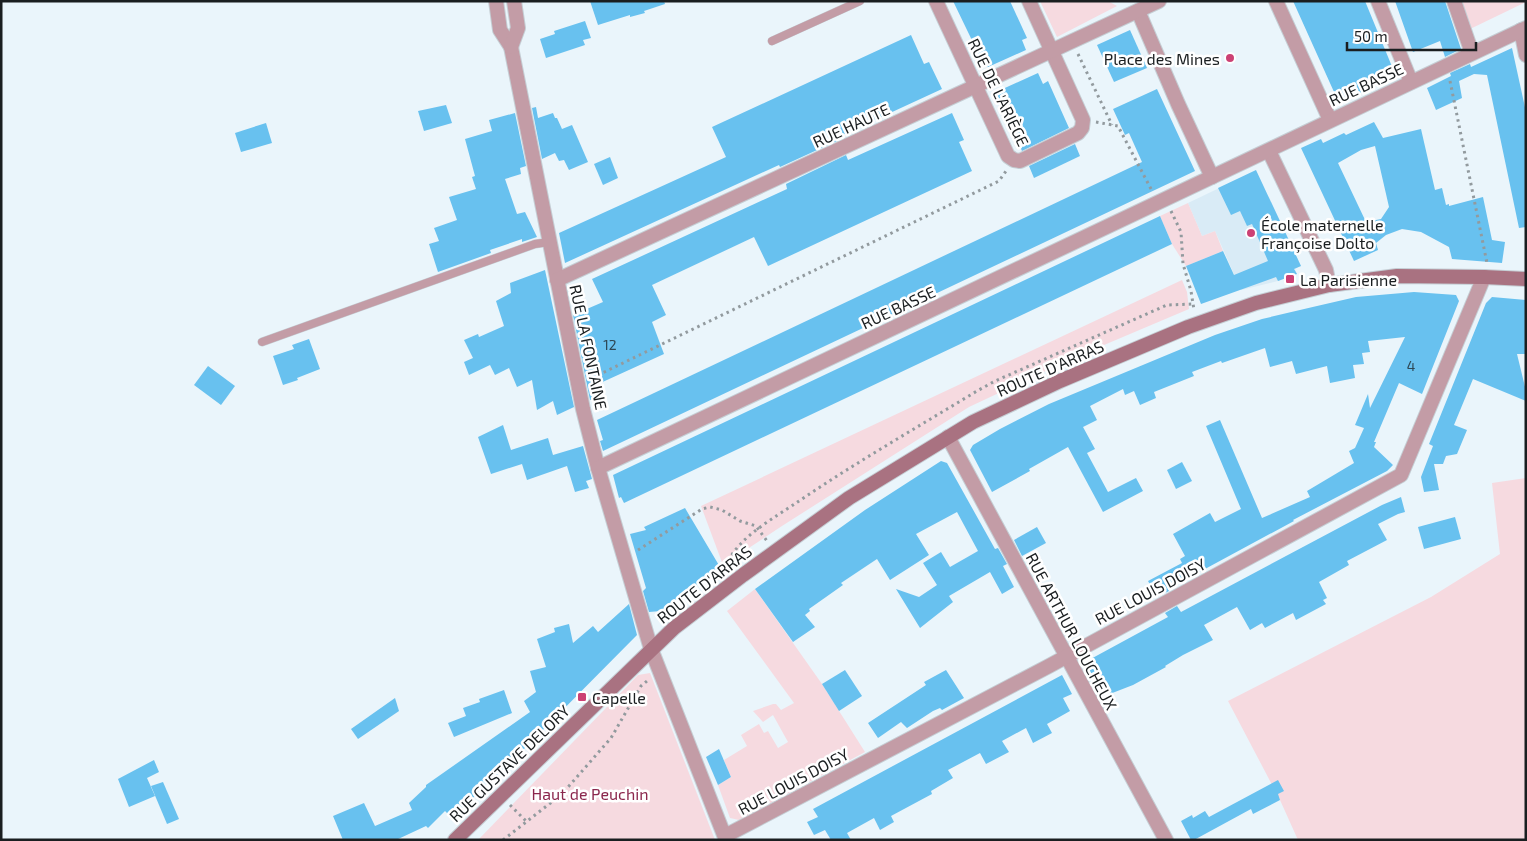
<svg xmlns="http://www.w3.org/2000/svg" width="1527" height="841" font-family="'Exo 2',sans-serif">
<rect width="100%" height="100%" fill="#eaf5fb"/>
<polygon fill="#d9ebf6" points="1236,180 1269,197 1301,266 1295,269 1297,274 1278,281 1241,290 1215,231 1202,236 1188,203"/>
<g fill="#f6dae0">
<polygon points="1040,1 1108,1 1117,6 1057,37"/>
<polygon points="1458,1 1526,1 1526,2 1468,30"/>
<polygon points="1188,203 1202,236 1215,231 1223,251 1186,266 1172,244 1160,216"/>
<polygon points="1182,280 1187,292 1189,309 1071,359 969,407 782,526 723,565 701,506"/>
<polygon points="1526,478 1526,840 1298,840 1280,800 1228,701 1431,597 1500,554 1492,483"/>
<polygon points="755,589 822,684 865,752 739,820 730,818 718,785 731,777 724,760 747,746 741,735 759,724 764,733 768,731 778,748 788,742 773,715 763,722 753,711 773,704 776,704 781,710 794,703 727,611"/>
<polygon points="650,673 715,840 478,840 638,675"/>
</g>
<g fill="#68c1ef" fill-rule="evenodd">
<polygon points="590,1 664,1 665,4 644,11 645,13 630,17 630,15 598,25"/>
<polygon points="953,1 1010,1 1027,38 1022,40 1026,50 988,67 984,57 981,59"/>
<polygon points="1293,1 1365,1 1393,69 1364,82 1368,89 1339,103"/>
<polygon points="1395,1 1445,1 1461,49 1445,57 1440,41 1413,52"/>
<polygon points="585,21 591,38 583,40 585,45 546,58 540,39 555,34 554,31"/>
<polygon points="1130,30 1147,68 1114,82 1097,45"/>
<polygon points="911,35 924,64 929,62 942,89 838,137 839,140 780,167 779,165 565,263 559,233 726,157 712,127"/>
<polygon points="1512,48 1526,112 1526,227 1519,228 1487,75 1474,74 1459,81 1462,98 1436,110 1427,88 1451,76 1450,73 1470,64 1471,67"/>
<polygon points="1038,73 1043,84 1048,81 1069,128 1022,151 996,92"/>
<polygon points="1157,89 1195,171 603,451 600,441 603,440 597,420 1142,162 1129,133 1125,135 1113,109"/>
<polygon points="446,105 452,123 424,131 418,111"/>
<polygon points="536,107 538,118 553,113 555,118 557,118 562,129 572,125 588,162 569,170 564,160 559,161 555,153 542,159 532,108"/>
<polygon points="515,113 526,166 520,168 521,174 505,179 517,214 525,212 537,237 522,242 522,239 490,250 491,253 438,272 429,244 439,241 434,228 457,220 449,197 476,189 472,177 475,176 465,139 492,131 489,120"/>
<polygon points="952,113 964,140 959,142 972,171 768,266 754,237 652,285 666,315 652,322 664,354 596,385 596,398 590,400 573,315 603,302 592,279 787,189 786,184 846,155 848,160"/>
<path d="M 1374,122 L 1383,138 L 1421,129 L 1435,190 L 1442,188 L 1446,205 L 1449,204 L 1449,206 L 1483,197 L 1492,240 L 1505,242 L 1502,263 L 1452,259 L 1449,247 L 1421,232 L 1402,229 L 1386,235 L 1376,243 L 1378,250 L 1354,261 L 1301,148 L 1321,139 L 1323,143 L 1344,133 L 1346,135 ZM 1375,146 L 1389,207 L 1381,219 L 1366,222 L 1338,163 L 1361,150 Z"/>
<polygon points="266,123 272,143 241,152 235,133"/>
<polygon points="1075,144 1080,156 1034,178 1029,166"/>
<polygon points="610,157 618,178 603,185 594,164"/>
<polygon points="1256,170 1301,266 1294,269 1297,274 1278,281 1276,277 1201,304 1186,266 1223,251 1234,275 1268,261 1252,224 1247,226 1240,211 1231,215 1218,188"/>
<polygon points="1160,216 1172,244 624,503 621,497 619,498 613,475"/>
<polygon points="545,270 574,407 557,415 553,401 537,410 532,380 517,387 509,368 495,375 490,365 469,375 464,362 473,358 464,340 478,334 479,337 504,326 496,301 511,293 510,283"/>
<polygon points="1414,292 1456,295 1459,301 1422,394 1399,383 1374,442 1376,442 1374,447 1393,465 1387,471 1293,520 1294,521 1168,589 1169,591 1157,597 1148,581 1182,563 1180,559 1185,556 1173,534 1210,513 1215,522 1241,509 1206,426 1220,420 1262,518 1310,497 1307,491 1354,463 1349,451 1355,448 1364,428 1355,425 1368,394 1370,408 1405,337 1368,341 1370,352 1362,353 1364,364 1353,365 1355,378 1330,383 1327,366 1296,374 1292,361 1270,367 1265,348 1222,363 1221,361 1192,372 1194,376 1154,392 1156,398 1140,405 1134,391 1125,395 1123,389 1090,406 1097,420 1083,427 1095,449 1087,453 1108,492 1136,478 1143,491 1103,512 1068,447 1029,469 1030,471 992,492 970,450 973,445 1000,429 1049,404 1215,335 1262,319 1317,306 1356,297"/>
<polygon points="1492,297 1526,300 1526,354 1517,354 1526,391 1526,401 1473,379 1454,425 1467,430 1457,454 1446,456 1443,464 1434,464 1439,490 1424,492 1421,477 1433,446 1429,444 1486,303"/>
<polygon points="309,339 320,369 297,378 298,380 283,385 273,356 294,349 292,345"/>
<polygon points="208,366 235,386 221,405 194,385"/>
<polygon points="503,425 511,450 548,438 553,455 583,446 592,479 586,481 589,488 575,492 567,466 527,480 522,464 491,474 478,437"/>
<polygon points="941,461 947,463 995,549 998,548 1007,564 1003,566 1014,587 1002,594 990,572 949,596 953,602 920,628 896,589 919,597 937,585 923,563 941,552 950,567 978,551 957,512 916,534 929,555 890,580 877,559 841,583 843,585 809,609 810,611 805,615 815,627 793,642 755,589 865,510"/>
<polygon points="1182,462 1192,481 1176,489 1167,470"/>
<polygon points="1401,497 1405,512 1398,514 1378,524 1387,540 1347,561 1349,565 1319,582 1327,598 1323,600 1326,604 1296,620 1293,613 1265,628 1262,623 1250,630 1237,607 1204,625 1213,640 1183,655 1165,666 1166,667 1133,685 1102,697 1094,681 1091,683 1084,671 1087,661 1168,617 1165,613 1177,606 1181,612 1382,505"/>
<polygon points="685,508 720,567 661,611 649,612 643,591 646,588 630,534 646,530 644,527"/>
<polygon points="1455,517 1461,539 1424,549 1418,527"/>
<polygon points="1037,527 1046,543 1022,556 1014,540"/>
<polygon points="629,604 637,635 523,750 452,818 445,811 428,828 426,826 396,840 343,840 333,816 364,803 375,826 412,810 409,803 426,787 426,785 530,712 524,701 536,692 530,671 546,667 537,639 555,632 554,628 569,624 573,643 593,626 598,632"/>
<polygon points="845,670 862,696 839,711 822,684"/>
<polygon points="946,670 964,698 942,710 940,708 933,711 907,728 901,722 878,738 868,723 926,685 924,682"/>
<polygon points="1062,675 1072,694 1063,698 1070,711 1047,724 1052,733 1033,743 1026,728 1002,741 1009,752 986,764 980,753 948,770 953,778 931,791 932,794 891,816 894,822 880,830 874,818 847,833 851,840 831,840 825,830 814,835 807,822 818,817 813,809"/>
<polygon points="504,690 512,713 454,737 448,723 466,716 463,708 480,702 479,699"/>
<polygon points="395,698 399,711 358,739 351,729"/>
<polygon points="719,749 731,777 718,785 706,757"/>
<polygon points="154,760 159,772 147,778 155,796 129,807 118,779"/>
<polygon points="1278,780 1284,791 1278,794 1280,800 1253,814 1251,809 1194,840 1191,840 1181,821 1192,815 1193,818 1205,811 1209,817"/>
<polygon points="163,782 179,819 167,824 151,786"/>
</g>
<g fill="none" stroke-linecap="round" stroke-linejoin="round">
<defs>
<g id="service">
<polyline points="772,41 860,1"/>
<polyline points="262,342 535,244 549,242"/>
</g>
<g id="minor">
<polyline points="496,1 500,30 511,47 583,409 598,468 651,649 726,840"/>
<polyline points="936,1 1008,156 1014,160 1020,161 1078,133 1082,128 1083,120 1029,1"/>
<polyline points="1276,1 1330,120"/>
<polyline points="1378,1 1411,82"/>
<polyline points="1454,1 1472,53"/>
<polyline points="1138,11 1178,104 1212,177"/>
<polyline points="1521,30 1526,55"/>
<polyline points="511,47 518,28 514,1"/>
<polyline points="1269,151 1326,270 1329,285"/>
<polyline points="557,280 1159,1"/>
<polyline points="948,437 1166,840"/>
<polyline points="598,468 1526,28"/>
<polyline points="725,836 1049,666 1401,475 1484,277"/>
</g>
<polyline id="secondary" points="455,840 674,628 743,575 849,498 973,422 1060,381 1188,327 1256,303 1329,285 1397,276 1484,277 1526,279"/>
</defs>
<use href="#service" stroke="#c5ced4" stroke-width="9"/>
<use href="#minor" stroke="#c5ced4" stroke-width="16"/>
<use href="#secondary" stroke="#c5ced4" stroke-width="16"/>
<g stroke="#929a9e" stroke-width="3" stroke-dasharray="2.5 4" stroke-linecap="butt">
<polyline points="1078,54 1112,125"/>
<polyline points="1450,81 1487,263"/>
<polyline points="1096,122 1118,126 1151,189"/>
<polyline points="1171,211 1181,232 1183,264 1191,291 1194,310"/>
<polyline points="592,378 999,181 1006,171"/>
<polyline points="638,550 702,509 710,507 722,510 740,521 756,526 767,541"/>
<path d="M 729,567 L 728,562 C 739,537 774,518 796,503 C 855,463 916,428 977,391 L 995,381 L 1167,305 L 1194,304"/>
<polyline points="510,805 527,822"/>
<polyline points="503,840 562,794 611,738 641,686 647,681"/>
</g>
<use href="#service" stroke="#c39ca6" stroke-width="8"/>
<use href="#minor" stroke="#c39ca6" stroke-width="14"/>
<use href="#secondary" stroke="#a97281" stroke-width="14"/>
</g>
<g fill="#cc4174" stroke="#fff" stroke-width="2">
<circle cx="1230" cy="58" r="5"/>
<circle cx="1251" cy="233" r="5"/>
<rect x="1285" y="274" width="10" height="10" rx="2.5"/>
<rect x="577" y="692" width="10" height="10" rx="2.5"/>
</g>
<g text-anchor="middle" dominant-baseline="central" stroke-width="5" stroke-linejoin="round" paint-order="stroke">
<g font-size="14" fill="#2e4754">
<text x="610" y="344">12</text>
<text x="1411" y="365">4</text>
</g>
<g font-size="16" fill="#1a1e20" stroke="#fff" text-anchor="start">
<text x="1220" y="58" text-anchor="end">Place des Mines</text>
<text x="1261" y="224">École maternelle<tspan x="1261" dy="18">Françoise Dolto</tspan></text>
<text x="1300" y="279">La Parisienne</text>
<text x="592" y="697">Capelle</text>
</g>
<g font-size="16" fill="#1a1e20" stroke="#fff">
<text transform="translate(1366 84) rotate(-25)">RUE BASSE</text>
<text transform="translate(999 92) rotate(64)">RUE DE L'ARIÈGE</text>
<text transform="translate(851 125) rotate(-25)">RUE HAUTE</text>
<text transform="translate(898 307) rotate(-25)">RUE BASSE</text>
<text transform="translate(589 347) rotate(78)">RUE LA FONTAINE</text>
<text transform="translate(1050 368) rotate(-24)">ROUTE D'ARRAS</text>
<text transform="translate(704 584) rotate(-38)">ROUTE D'ARRAS</text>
<text transform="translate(1150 591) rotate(-28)">RUE LOUIS DOISY</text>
<text transform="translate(1072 631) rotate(62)">RUE ARTHUR LOUCHEUX</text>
<text transform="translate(509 763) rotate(-44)">RUE GUSTAVE DELORY</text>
<text transform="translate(793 781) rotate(-28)">RUE LOUIS DOISY</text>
</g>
<g font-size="16" fill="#8b274d" stroke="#fff">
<text x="590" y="793">Haut de Peuchin</text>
</g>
</g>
<rect width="1527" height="841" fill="none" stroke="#1a1e20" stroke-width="5"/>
<path d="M1347 42v8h129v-8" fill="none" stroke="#1a1e20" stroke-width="2.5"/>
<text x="1354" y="42" font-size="15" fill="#1a1e20" stroke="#ffffff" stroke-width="4" paint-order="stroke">50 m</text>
</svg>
